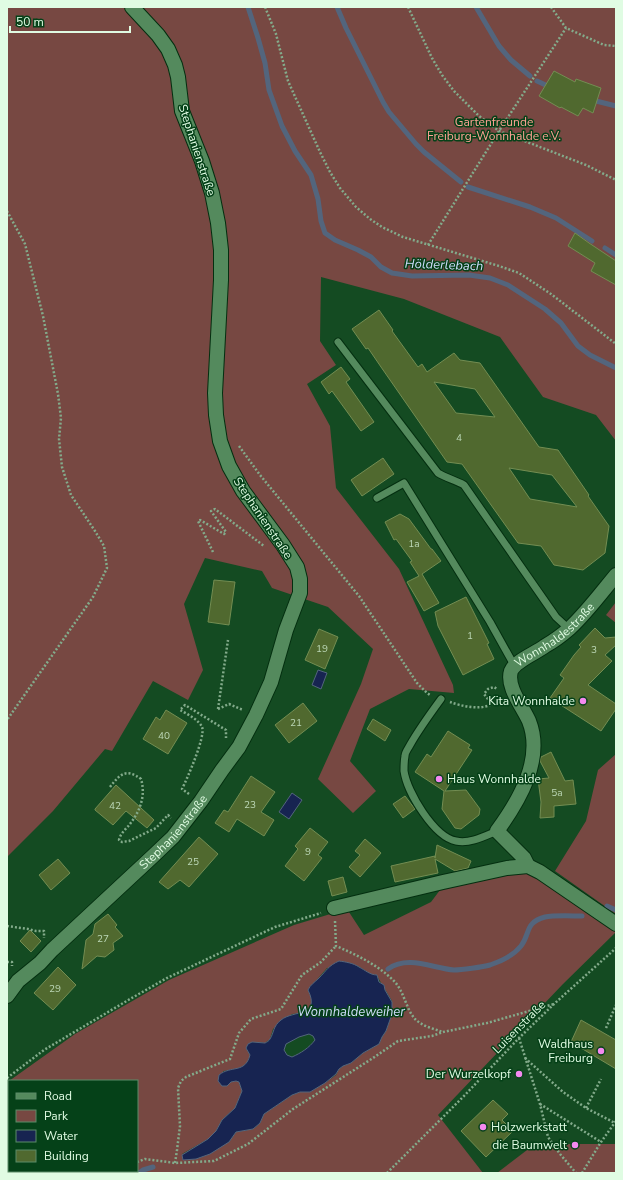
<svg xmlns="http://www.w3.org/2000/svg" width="623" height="1180" font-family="'Nunito Sans',sans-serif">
<rect width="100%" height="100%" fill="#144b22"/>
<g fill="#774842" fill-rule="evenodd">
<polygon points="7,7 616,7 616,441 596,415 543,397 500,337 404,299 321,277 320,341 336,365 307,384 330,426 336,488 399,569 453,685 454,693 409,689 370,709 350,761 376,791 353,813 318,779 361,684 373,649 328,607 272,588 262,571 205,558 184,604 203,670 188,700 153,681 112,751 105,749 53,811 7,857"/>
<polygon points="616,602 616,623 606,615"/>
<polygon points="616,754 616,914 555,871 586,821 598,770"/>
<path d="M 517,871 L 536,873 L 552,883 L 616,932 L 563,984 L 438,1115 L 483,1173 L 7,1173 L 7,1083 L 9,1081 L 9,1171 L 137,1171 L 137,1081 L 9,1081 L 75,1034 L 169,980 L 294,925 L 347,909 L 364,935 L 431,902 L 440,890 ZM 358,966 L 372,975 L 377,976 L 392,1001 L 392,1014 L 386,1031 L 382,1037 L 379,1044 L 363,1053 L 351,1063 L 343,1066 L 339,1069 L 336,1075 L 325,1083 L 310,1092 L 300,1092 L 292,1095 L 264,1114 L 260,1123 L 253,1129 L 236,1132 L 229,1142 L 182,1154 L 208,1139 L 216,1131 L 222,1120 L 235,1108 L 242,1091 L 239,1082 L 236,1080 L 231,1082 L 227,1086 L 223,1071 C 237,1069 246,1070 250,1055 L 246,1048 L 252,1042 L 265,1043 L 270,1039 L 273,1029 L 292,1014 L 303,1013 L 309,1009 L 312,1002 L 311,996 L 308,990 L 327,968 Z"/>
<polygon points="535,1144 616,1144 616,1173 497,1173"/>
</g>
<g fill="#172451" stroke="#53657d" fill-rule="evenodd">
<polygon points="318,670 327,673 321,689 312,685"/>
<polygon points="292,793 302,800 289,819 279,812"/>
<path d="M 339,961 C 346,962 353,963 359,967 C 365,970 370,975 377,975 L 379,982 L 384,985 L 385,990 L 392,1002 L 392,1014 L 386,1031 L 382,1037 L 379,1044 L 363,1053 L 351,1063 L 343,1066 L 339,1069 L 336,1074 L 325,1083 L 310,1092 L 300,1092 L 292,1095 L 264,1114 L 260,1123 L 253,1129 L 236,1132 L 229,1142 L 210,1154 L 196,1159 L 183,1160 L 182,1155 L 208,1139 L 216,1131 L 222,1120 L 235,1108 L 242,1091 L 239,1082 L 236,1081 L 231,1082 L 227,1086 L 222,1086 L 218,1081 L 219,1075 C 231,1065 245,1074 250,1055 L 246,1048 L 248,1044 L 252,1042 L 265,1043 C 267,1042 269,1041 270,1039 C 274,1033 273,1026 281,1020 C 293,1010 321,1017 308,990 C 310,985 315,982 319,978 C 327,970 328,966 339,961 ZM 309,1034 L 313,1036 L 315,1040 C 309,1048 301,1053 292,1057 L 287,1055 L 284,1050 L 286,1044 L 299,1037 Z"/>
</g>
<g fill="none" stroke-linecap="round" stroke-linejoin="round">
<g stroke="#53657d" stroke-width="5">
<polyline points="248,7 258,38 265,63 269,90 282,126 295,151 311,175 318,199 321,221 325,233 335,240 358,250 371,257 381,267 392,273 412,276 469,275 490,278 508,285 545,309 561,323 578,346 590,355 616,368"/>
<polyline points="337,7 346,28 383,102 389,112 416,144 424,152 461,182"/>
<polyline points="476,7 499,46 511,60 530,76"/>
<polyline points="537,81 552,88"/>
<polyline points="592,100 616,106"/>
<polyline points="468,187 530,207 556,218 592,241"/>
<polyline points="605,248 616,255"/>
<polyline points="607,906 616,910"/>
<path d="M 388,969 C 408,955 432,968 454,970 C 461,970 483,967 490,965 C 502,961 513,956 521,946 C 531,933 524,923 545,917 C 554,915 572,916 582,916"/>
<polyline points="139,1173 143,1170 153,1167"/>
</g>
</g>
<g fill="#50692f" stroke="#738d52" fill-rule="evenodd">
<polygon points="554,71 575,82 576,79 601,88 593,113 583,108 578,116 561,107 560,108 539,96"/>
<polygon points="575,233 589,243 616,261 616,285 591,271 595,263 568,246"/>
<path d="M 379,310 L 393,330 L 392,331 L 418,367 L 422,364 L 427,372 L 454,353 L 460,360 L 480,363 L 539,447 L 558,450 L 589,495 L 588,496 L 609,526 L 605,553 L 583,570 L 554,565 L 541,546 L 518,543 L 462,464 L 447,462 L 381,367 L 368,348 L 366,349 L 352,329 ZM 434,382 L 475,389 L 495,417 L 456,413 ZM 509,468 L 552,475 L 577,507 L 530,499 Z"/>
<polygon points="341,367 350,379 346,382 374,422 361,431 332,391 329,394 321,382"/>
<polygon points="383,458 394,474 362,496 351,480"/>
<polygon points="400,514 409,519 431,549 432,549 441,561 422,574 439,603 424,611 407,582 419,576 410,562 412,561 396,539 394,540 385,522"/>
<polygon points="214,580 235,582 229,625 208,622"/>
<polygon points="466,597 489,643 487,644 494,659 463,675 438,626 435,612"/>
<polygon points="595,628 605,638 616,637 616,645 605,655 612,661 588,685 616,704 616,709 601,731 550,698 564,678 560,675 574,655 581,647 579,645"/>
<polygon points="319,629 338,637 325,669 305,660"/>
<polygon points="303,703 317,721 289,743 275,725"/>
<polygon points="166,710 187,723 168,754 143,739 156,717 160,720"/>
<polygon points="373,719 391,730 385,741 367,729"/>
<polygon points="448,731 470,745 468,748 472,750 445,791 466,790 480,809 479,815 461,829 455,828 442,809 444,791 415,772 427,754 431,757"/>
<polygon points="551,752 565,781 573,780 576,804 554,806 554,817 540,818 541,802 538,779 549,778 540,761 541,757"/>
<polygon points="251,776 275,792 261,812 274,820 264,836 237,819 229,832 215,823 224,810 228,812"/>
<polygon points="116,785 154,820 147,828 126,811 113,825 95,810 95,809"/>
<polygon points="405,796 415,809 403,818 393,804"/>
<polygon points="310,828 328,842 318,855 322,858 304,881 285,866 298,849 295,846"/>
<polygon points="199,837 218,854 189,887 180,880 168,889 159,882"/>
<polygon points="365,839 381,853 360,877 349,867 360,855 355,851"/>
<polygon points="437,845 471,861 468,868 455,871 435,859 438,873 395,882 391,866 435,856 435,858"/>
<polygon points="58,859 70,873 51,890 39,875"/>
<polygon points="343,877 347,892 332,896 328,881"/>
<polygon points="108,914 117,925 115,927 123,936 113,943 114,950 105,957 97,956 82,969 86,940 93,934 95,924"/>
<polygon points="30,930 41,941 31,952 20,941"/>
<polygon points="58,967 76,985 53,1010 34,993"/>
<polygon points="581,1020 616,1040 616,1069 571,1042"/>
<polygon points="493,1100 508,1114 502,1120 513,1131 486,1157 461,1131"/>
</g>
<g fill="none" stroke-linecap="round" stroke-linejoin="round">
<defs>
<g id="service">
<path d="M 338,342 L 438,473 C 446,478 455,480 464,485 L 556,617 L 569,629"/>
<polyline points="377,498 404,483 490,622 514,665"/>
<path d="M 441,699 C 430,714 419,729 410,745 C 408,749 405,752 405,756 C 404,761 404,767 404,771 C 407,792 434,837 456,841 C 470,844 485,836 497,831"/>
</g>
<g id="minor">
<path id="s1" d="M 528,866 L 524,858 L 497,831 C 519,801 544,759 529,721 C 523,707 506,687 511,671 C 515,661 536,653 545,646 C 554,641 562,635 570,628 C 587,612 601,593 616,575"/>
<polyline points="334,908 443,882 507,868 528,866 540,872 616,924"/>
<path id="s2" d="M 7,996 L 18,981 L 40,963 L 52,950 L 152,857 L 173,837 L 201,801 L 222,770 L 239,747 L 256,715 L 271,682 L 286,630 L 300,593 L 300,579 L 297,567 L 283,545 L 243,491 L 229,466 L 220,441 L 216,415 L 215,393 L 221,280 L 221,250 L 218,223 L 212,193 L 202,161 L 182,111 L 178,77 L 175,65 L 168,49 L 158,35 L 132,7"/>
</g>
</defs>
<use href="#service" stroke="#042f10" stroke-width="9"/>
<use href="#minor" stroke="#042f10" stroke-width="16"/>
<g stroke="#83ab8b" stroke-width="2.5" stroke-dasharray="2 2" stroke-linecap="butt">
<polyline points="265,7 276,34 288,81 320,152 330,172 340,188 356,207 370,219 382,227 403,237 499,266 519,273 551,294 616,344"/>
<polyline points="408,7 432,58 442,75 454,91 479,116 499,131 586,165 616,180"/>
<polyline points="551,7 566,28 604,45 616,46"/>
<polyline points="7,211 25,244 43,316 58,394 61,418 59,439 62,467 71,495 95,531 104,546 107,568 93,597 7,720"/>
<polyline points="428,245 499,131 566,28"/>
<polyline points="239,446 260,475 359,596 417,683 427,693 430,695"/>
<polyline points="213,552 198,521 200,520 224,534 226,532 211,511 215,509 264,546"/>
<path d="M 450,702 C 461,706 479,710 490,705 L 491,703 L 484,694 L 488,689 L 494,687 L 497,689"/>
<polyline points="218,709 228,640"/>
<polyline points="218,709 229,704 243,710"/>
<path d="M 110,787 C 120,774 126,768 141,779 C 146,796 140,811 130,824 C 126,829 120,834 119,840 L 122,842 L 129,841 L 156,828 L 168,815 L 171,818"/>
<path d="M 189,794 L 182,789 C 187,779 206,736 202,727 C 199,720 187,714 180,710 L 185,705 L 226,730 L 226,738"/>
<path d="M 335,921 L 336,946 C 357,955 378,965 394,981 C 404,991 406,1009 415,1019 C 422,1026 434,1029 443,1032"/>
<polyline points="7,926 28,929 36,931 44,931 44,938"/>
<polyline points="7,962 12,962 12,966"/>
<polyline points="606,1028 616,1005"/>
<polyline points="519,1038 540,1104 548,1137 560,1154 576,1173"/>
<polyline points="525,1058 563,1092 586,1108 615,1123"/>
<polyline points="7,1078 44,1050 130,999 167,978 275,927 321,913"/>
<polyline points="540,1104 601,1142"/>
<polyline points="586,1108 601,1079"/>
<polyline points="137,1162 145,1159 175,1163 214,1161 248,1144 293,1109 373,1058 398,1041 432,1036 443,1032 487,1023 554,1004"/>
<polyline points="175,1163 177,1150 180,1126 178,1088 181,1081 186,1077 230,1059 239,1033 251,1019 281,1009 302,975 321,962 336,946"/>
<polyline points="12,1173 17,1171"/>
<polyline points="117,1173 120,1171"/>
<polyline points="387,1173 464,1096 519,1038 554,1004 616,948"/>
<polyline points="582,1173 601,1142 616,1121"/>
</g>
<use href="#service" stroke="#548a5d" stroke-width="7"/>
<use href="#minor" stroke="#548a5d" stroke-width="14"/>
</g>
<g fill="#f489f0" stroke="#054118" stroke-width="1.5">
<circle cx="583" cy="701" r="4"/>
<circle cx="439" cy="779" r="4"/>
<circle cx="601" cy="1051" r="4"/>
<circle cx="519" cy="1074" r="4"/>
<circle cx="483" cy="1127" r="4"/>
<circle cx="575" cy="1145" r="4"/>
</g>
<g text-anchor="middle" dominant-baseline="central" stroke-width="3" stroke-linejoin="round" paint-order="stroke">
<g font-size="10" fill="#bcd7b6">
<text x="459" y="438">4</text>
<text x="414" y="544">1a</text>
<text x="470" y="636">1</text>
<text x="322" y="649">19</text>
<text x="594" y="650">3</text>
<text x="296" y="723">21</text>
<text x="164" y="736">40</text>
<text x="557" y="793">5a</text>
<text x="250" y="805">23</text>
<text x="115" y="806">42</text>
<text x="308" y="852">9</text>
<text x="193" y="862">25</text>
<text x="103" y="939">27</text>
<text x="55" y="989">29</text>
</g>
<g font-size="12" fill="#ffa295" stroke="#054118">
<text x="494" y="122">Gartenfreunde<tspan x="494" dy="14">Freiburg-Wonnhalde e.V.</tspan></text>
</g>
<g font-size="12" fill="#e0fce3" stroke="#054118">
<text transform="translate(197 150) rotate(72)">Stephanienstraße</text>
<text transform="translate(263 518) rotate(56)">Stephanienstraße</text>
<text stroke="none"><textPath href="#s1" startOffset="278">Wonnhaldestraße</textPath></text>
<text stroke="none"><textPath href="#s2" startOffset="234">Stephanienstraße</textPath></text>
<text transform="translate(519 1027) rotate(-45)">Luisenstraße</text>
</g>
<g font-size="12" fill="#e0fce3" stroke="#054118" text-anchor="end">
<text x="575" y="701">Kita Wonnhalde</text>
<text x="447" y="779" text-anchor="start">Haus Wonnhalde</text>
<text x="593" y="1044">Waldhaus<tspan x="593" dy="14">Freiburg</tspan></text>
<text x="511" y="1074">Der Wurzelkopf</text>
<text x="491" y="1127" text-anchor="start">Holzwerkstatt</text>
<text x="567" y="1145">die Baumwelt</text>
</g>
<g font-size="13" font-style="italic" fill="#d0dcfb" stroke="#054118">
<text transform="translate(444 265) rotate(2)">Hölderlebach</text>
<text x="351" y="1012">Wonnhaldeweiher</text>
</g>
</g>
<rect width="623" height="1180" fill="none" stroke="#e0fce3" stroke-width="16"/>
<rect x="8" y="1080" width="130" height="92" fill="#054118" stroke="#5d8c69"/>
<rect x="16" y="1093" width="20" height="6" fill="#548a5d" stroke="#5d8c69"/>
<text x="44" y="1100" font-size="12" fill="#e0fce3">Road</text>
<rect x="16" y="1110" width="20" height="12" fill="#774842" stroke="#5d8c69"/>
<text x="44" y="1120" font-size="12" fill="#e0fce3">Park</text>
<rect x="16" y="1130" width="20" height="12" fill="#172451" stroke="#5d8c69"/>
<text x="44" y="1140" font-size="12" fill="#e0fce3">Water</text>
<rect x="16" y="1150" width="20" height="12" fill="#50692f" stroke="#5d8c69"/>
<text x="44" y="1160" font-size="12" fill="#e0fce3">Building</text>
<path d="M10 26v6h120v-6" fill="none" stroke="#e0fce3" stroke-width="2"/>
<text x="16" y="26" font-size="12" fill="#e0fce3" stroke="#054118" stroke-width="3" paint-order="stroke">50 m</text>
</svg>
